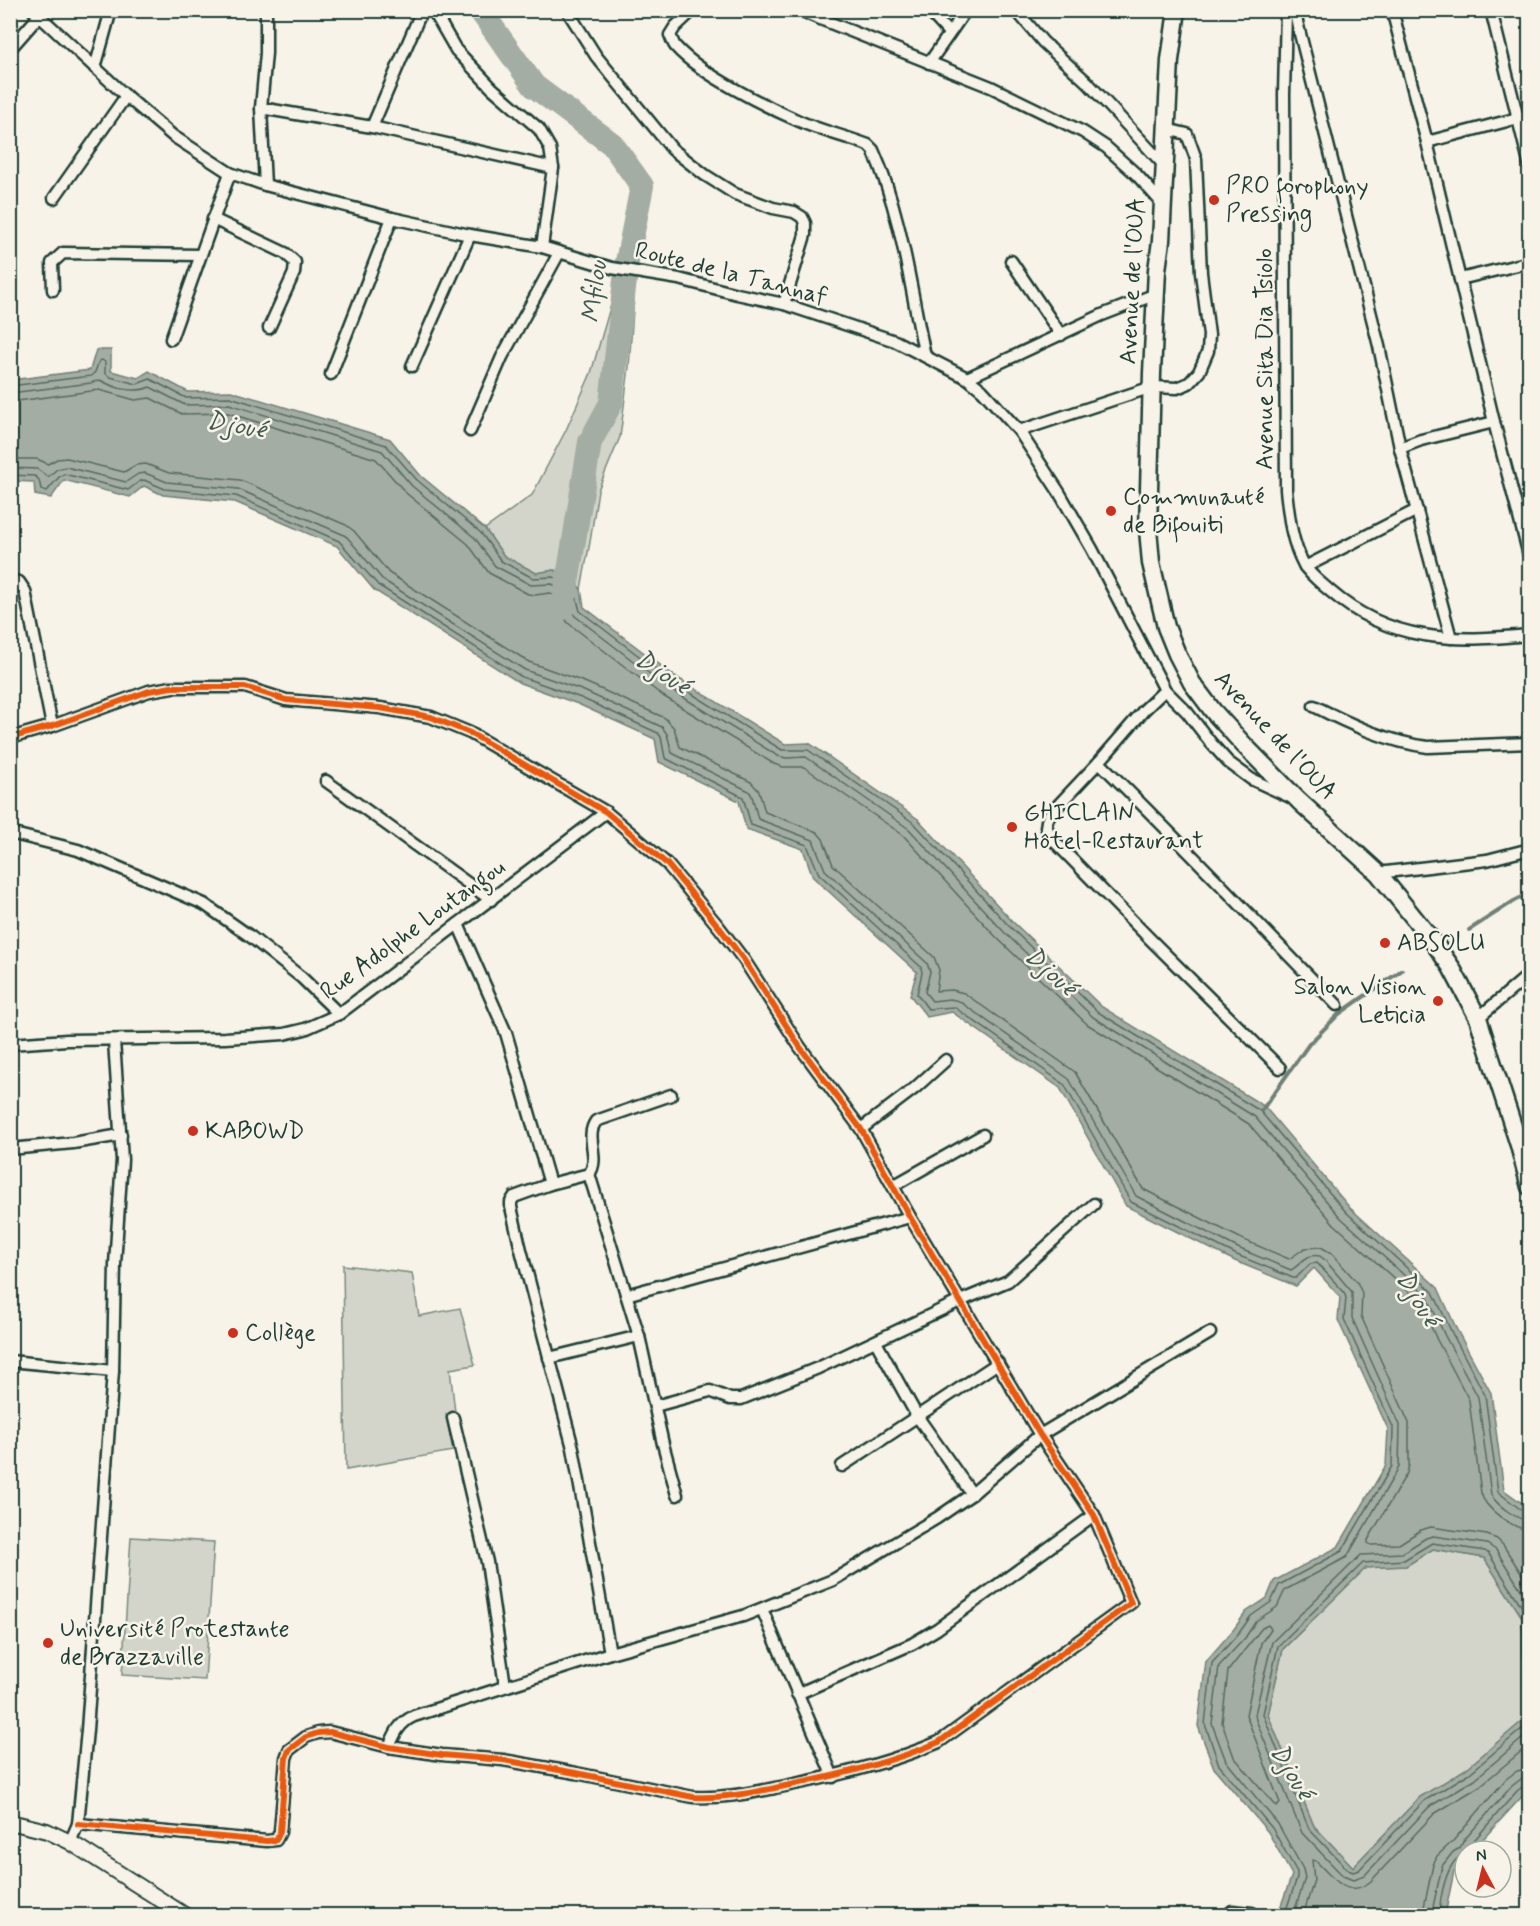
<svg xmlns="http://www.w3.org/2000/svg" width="1540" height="1926" font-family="Mynerve,sans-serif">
<rect width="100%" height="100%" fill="#f7f3e8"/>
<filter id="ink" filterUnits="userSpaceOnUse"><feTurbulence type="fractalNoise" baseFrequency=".0167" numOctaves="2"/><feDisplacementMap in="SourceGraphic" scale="12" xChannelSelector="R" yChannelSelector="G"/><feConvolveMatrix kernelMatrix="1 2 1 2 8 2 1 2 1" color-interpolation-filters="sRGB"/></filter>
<g filter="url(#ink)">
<g fill="#d3d5ca" stroke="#79897f" stroke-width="1.5">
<polygon points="619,277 635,282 629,367 620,437 598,490 590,542 581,589 568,576 554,570 536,573 504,556 485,529 532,495 566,430 591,373"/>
<polygon points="343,1265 412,1273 419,1316 460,1308 475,1365 450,1369 455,1412 446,1414 453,1451 346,1470"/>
<polygon points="131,1537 214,1542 205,1680 122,1675"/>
<polygon points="1433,1549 1484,1558 1522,1617 1526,1718 1466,1769 1420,1797 1353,1867 1314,1826 1268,1715 1283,1649 1366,1567 1406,1566"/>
</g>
<path fill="#a4ada3" stroke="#6f8077" stroke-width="1.5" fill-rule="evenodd" d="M 96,350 L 111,350 L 111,371 L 138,378 L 149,371 L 188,392 L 231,391 L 390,439 L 421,476 L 485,529 L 504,556 L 536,573 L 554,570 L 568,576 L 581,589 L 584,607 L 676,677 L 785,744 L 809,743 L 918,819 L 1013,922 L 1102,1007 L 1264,1106 L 1350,1208 L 1438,1288 L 1457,1330 L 1491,1393 L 1504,1490 L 1530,1509 L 1529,1789 L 1472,1851 L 1465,1851 L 1465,1859 L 1454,1871 L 1445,1915 L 1280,1915 L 1279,1911 L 1292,1875 L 1268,1832 L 1214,1768 L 1198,1726 L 1206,1661 L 1234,1629 L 1246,1612 L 1267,1598 L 1274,1581 L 1338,1547 L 1386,1465 L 1388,1429 L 1338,1320 L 1340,1297 L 1314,1268 L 1296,1286 L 1235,1261 L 1126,1206 L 1060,1088 L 952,1012 L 927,1017 L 910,995 L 917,972 L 813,877 L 803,849 L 746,829 L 739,801 L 659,762 L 655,739 L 578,704 L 520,683 L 374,590 L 337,546 L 235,502 L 163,495 L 144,486 L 130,497 L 64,480 L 51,498 L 35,495 L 34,482 L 11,481 L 11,380 L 90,370 ZM 1433,1549 L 1484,1558 L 1522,1617 L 1526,1718 L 1466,1769 L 1420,1797 L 1353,1867 L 1314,1826 L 1268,1715 L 1283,1649 L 1366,1568 L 1406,1566 Z"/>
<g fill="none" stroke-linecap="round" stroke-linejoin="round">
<g stroke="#546a60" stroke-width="1.5">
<polyline points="10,386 91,376 95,372 99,361 102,360 105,362 105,373 110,377 137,384 150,379 186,398 230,397 386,445 417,480 481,533 501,561 533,578 553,577 564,581 575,592 580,611 673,682 782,750 808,750 914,823 1009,926 1098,1012 1260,1111 1346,1212 1433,1292 1452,1333 1485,1395 1498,1492 1524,1512 1530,1513"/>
<path d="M 10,393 L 91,383 L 100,380 C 114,388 134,394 150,387 L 185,405 L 229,404 L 382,451 L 412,486 L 475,538 L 495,566 L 531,585 L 552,584 L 560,588 L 568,596 L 571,610 L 575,616 L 668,688 L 778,756 L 786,758 L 806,757 L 909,829 L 1004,932 L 1093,1017 L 1255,1117 L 1340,1217 L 1427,1296 L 1445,1336 L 1478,1397 L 1491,1495 C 1498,1506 1517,1520 1530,1521"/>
<path d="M 10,402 L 99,390 L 135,400 L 150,398 L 182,414 L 228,413 L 376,459 L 406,493 L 468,544 L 489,573 L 528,594 L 535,595 L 550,593 L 555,595 L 560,600 L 562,613 L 568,623 L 663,696 L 774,764 L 783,767 L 804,767 L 903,835 L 997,938 L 1087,1024 L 1249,1124 L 1334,1224 L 1420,1302 L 1437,1340 L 1469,1400 L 1481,1493 C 1485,1509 1513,1529 1530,1530"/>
<polyline points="10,459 37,459 48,464 57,459 67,458 124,472 136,465 146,464 169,473 240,480 346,525 354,531 389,573 529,662 587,683 665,718 674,728 680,747 751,782 759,791 765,812 817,832 823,839 833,865 934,957 939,970 936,991 952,990 964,993 1075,1072 1143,1189 1244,1240 1289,1259 1305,1248 1321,1247 1331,1253 1357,1282 1362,1293 1361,1316 1409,1423 1409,1465 1407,1473 1368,1540 1368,1543 1371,1545 1399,1544 1421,1530 1431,1527 1487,1535 1497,1539 1503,1545 1530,1587"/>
<path d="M 10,468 L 37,469 L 48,477 L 57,469 L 66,467 L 126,482 L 138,474 L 145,473 L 167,482 L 238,489 L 342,534 L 347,537 L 383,580 L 525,670 L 584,691 L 662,727 L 667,734 L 672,753 L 749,791 L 752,796 L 758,819 L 813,840 L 825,870 L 927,963 L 930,972 L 925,992 L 932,1001 L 950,999 L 959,1001 L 1069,1079 L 1136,1196 L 1240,1249 L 1291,1270 C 1302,1264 1305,1253 1320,1256 L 1325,1260 L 1352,1292 L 1352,1318 L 1400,1425 L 1399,1467 L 1347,1557 L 1285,1590 L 1277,1607 L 1256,1621 L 1245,1638 L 1219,1666 L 1212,1724 L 1226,1761 L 1278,1824 L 1303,1869 L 1305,1878 L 1293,1916"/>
<polyline points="10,475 35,476 39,480 41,489 47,491 59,477 64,474 128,490 140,481 144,480 165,489 236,496 339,541 378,585 522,677 581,698 658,733 661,737 665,758 743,797 751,825 807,845 819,874 921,967 922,973 917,994 928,1009 954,1007 1064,1084 1131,1202 1237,1255 1293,1278 1296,1278 1310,1264 1317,1263 1344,1292 1346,1298 1344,1319 1393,1427 1392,1466 1342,1551 1279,1585 1271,1602 1251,1616 1239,1633 1212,1663 1205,1724 1219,1765 1272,1828 1297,1872 1297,1878 1286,1910 1286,1916"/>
<polyline points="1530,1604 1496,1550 1487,1544 1433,1536 1426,1538 1402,1553 1361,1555 1272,1642 1255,1714 1256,1720 1302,1833 1343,1876 1353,1880 1364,1876 1429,1807 1475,1779 1530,1732"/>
<polygon points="1268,1625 1271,1629 1261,1643 1246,1715 1280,1803 1277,1807 1234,1757 1222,1723 1228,1671 1262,1628"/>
<polyline points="1530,1665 1527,1615 1489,1554 1485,1551 1432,1543 1404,1560 1363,1563 1278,1646 1263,1714 1309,1829 1348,1870 1353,1872 1359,1870 1424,1801 1470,1773 1530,1722"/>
<polyline points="1468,1851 1470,1845 1517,1791 1525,1785 1530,1785"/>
<path d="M 1303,1916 L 1314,1880 L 1312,1860 L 1316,1861 C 1331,1876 1347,1901 1371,1881 L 1434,1814 L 1480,1786 L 1530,1744"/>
<polyline points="1422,1916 1433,1865 1437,1856 1453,1841 1506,1779 1517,1771 1530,1768"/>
<polyline points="1431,1916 1442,1866 1453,1852 1460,1848 1464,1840 1512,1786 1521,1779 1530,1777"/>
<path d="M 1439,1916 C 1440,1899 1446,1858 1465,1855"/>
</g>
<g stroke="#6f8077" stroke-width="4">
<polyline points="1469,930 1514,901 1530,893"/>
<polyline points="1262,1110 1309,1044 1339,1014 1402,970"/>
</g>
<polyline stroke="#a4ada3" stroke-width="24" points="480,10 534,86 612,144 642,186 627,262 611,403 590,442 563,608"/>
<defs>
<g id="street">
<polyline points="33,10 126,96 173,136 230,173 265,185 392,218 470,235 542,247 612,268 679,279 737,294 784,304 895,341 967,378 982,390 1019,431 1059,492 1092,549 1165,690 1187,712 1211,743 1228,762 1251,779 1290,797"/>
<polyline points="266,10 266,53 261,108 372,127 553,168"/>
<polyline points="433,10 456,50 492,88 539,129 550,148 553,168 542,247"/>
<polyline points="567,10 596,56 672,149 705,175 735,194 773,208 794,212 802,217 805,223 805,235 784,304"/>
<path d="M 693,10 L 675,27 L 670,35 C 672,39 673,44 676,47 C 700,74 765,106 799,121 C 821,131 845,136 868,145 L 873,150 C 902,215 910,287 925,356"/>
<polyline points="798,10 991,87 1083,132 1106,147 1136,174 1161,202"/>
<polyline points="928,10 949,33"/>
<polyline points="1016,10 1043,42 1087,82 1164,165"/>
<path d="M 1286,10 L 1284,94 L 1286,490 C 1289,516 1291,541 1304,565 C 1310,575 1321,583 1330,591 C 1390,643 1455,642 1530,635"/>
<polyline points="1294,10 1379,346 1400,448 1451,638"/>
<polyline points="1392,10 1427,142 1494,422 1530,559"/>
<polyline points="1491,10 1530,167"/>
<polyline points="10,49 39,16"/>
<polyline points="929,63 966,10"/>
<polyline points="95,68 111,10"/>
<polyline points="261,108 265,185"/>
<polyline points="372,127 422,10"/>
<polyline points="1427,142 1530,115"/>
<polyline points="54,198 126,96"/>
<polyline points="213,219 285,253 295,262 294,273 269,328"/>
<polyline points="1011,261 1061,335"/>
<polyline points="1460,279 1530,262"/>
<polyline points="53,290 52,263 63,253 200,255"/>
<polyline points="171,339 230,173"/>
<polyline points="412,366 470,235"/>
<polyline points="331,374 392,218"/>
<polyline points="967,378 1102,315 1156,294"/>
<polyline points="470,431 502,357 559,253"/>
<polyline points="1019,431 1152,387 1177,388 1189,383 1199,372 1208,351 1209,335 1201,273 1196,159 1187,134 1166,129"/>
<polyline points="1400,448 1421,440 1494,422"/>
<polyline points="1305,567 1417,510"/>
<polyline points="10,581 19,582 25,591 52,726"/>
<polyline points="1165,690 1144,710 1099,762 1050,814 1047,821 1046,827 1055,842 1151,940 1280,1068"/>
<path d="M 1314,706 C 1349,724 1388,742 1428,747 L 1530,743"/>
<path d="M 10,738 L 52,726 L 149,691 L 172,687 L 245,687 L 286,700 L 380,708 L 431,717 L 470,733 L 606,812 L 667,864 L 719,927 L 744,960 L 800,1047 L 861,1129 L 910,1217 L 1040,1435 L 1094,1515 L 1131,1603 L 939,1742 C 890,1763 837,1776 785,1786 C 754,1792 725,1799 693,1797 L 576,1773 L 503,1760 L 442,1755 L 389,1747 L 330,1732 L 318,1733 L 306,1737 L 289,1750 L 286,1758 L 280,1832 L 276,1840 L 267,1841 L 78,1824"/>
<path d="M 1099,762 C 1180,841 1258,924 1337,1005"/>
<polyline points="326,781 491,900"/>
<polyline points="10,833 78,850 204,904 251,937 302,978 339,1014"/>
<polyline points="1378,873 1487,860 1530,849"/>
<polyline points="458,924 506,1033 550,1184 589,1174 639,1336 663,1444 677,1495"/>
<polyline points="1478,1018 1530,974"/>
<polyline points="10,1044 67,1040 225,1038 284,1034 305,1029 339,1014 606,812"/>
<polyline points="861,1129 915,1088 946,1060"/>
<polyline points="10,1149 73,1143 121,1135"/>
<path d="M 589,1174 C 601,1158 584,1137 596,1121 L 671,1095"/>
<polyline points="550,1184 514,1197 511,1202 511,1207 520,1246 573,1448 610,1653"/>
<polyline points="893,1186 983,1135"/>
<polyline points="626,1295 910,1217"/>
<polyline points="876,1342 917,1416 972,1494"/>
<polyline points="549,1358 639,1336"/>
<polyline points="10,1361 113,1371"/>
<polyline points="655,1406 710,1391 730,1399 741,1399 818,1368 960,1301 1008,1281 1094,1204"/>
<polyline points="453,1418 487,1562 505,1686"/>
<polyline points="842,1466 998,1363"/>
<polyline points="762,1609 833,1777"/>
<polyline points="797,1694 912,1644 937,1629 1094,1515"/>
<path d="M 389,1747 C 395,1733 399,1723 414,1716 L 610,1653 L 743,1616 L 833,1580 L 937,1518 L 972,1494 L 1040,1435 L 1210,1333"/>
<polyline points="70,1842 78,1824 87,1730 113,1371 115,1264 122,1160 114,1041"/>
<polyline points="1228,1916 1232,1911 1252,1913 1253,1916"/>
</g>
<polyline id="secondary" points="10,1822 47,1831 70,1842 186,1916"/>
<polyline id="primary" points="1177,10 1170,60 1161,241 1157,270 1152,373 1148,529 1151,563 1166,627 1177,654 1192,683 1213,711 1244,745 1299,801 1378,873 1435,944 1451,967 1478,1018 1519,1145 1530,1187"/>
</defs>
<use href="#street" stroke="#1f3d34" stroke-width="15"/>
<use href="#secondary" stroke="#1f3d34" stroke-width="18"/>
<use href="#primary" stroke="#1f3d34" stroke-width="21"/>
<use href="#street" stroke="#f7f3e8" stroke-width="10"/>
<use href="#secondary" stroke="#f7f3e8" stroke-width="14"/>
<use href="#primary" stroke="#f7f3e8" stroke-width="16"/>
<defs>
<path id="cycleway" d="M 10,738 L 52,726 L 149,691 L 172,687 L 245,687 L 286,700 L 380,708 L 431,717 L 470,733 L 606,812 L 667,864 L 719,927 L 744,960 L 800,1047 L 861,1129 L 910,1217 L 1040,1435 L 1094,1515 L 1131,1603 L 939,1742 C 890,1763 837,1776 785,1786 C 754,1792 725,1799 693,1797 L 576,1773 L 503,1760 L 442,1755 L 389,1747 L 330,1732 L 318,1733 L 306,1737 L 289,1750 L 286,1758 L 280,1832 L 276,1840 L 267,1841 L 78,1824"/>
</defs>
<use href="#cycleway" stroke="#f7f3e8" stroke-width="10"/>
<use href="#cycleway" stroke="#e8590c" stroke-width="6"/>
</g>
</g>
<g fill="#c8321e" stroke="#f7f3e8" stroke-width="2">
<circle cx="1214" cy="200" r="6"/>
<circle cx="1111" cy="511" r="6"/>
<circle cx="1012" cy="827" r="6"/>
<circle cx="1385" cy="943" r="6"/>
<circle cx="1438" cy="1001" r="6"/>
<circle cx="193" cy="1131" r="6"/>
<circle cx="233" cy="1333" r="6"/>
<circle cx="48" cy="1643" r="6"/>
</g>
<g text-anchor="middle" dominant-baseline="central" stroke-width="5" stroke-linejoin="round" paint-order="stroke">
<g font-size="24" fill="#1f3d34" stroke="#f7f3e8" text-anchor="start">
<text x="1226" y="186">PRO forophony<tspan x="1226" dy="28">Pressing</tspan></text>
<text x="1123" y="497">Communauté<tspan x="1123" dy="28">de Bifouiti</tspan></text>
<text x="1024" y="813">GHICLAIN<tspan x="1024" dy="28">Hôtel-Restaurant</tspan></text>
<text x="1397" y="943">ABSOLU</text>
<text x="1426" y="987" text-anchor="end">Salon Vision<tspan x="1426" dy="28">Leticia</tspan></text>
<text x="205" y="1131">KABOWD</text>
<text x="245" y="1333">Collège</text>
<text x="60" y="1629">Université Protestante<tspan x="60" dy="28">de Brazzaville</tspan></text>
</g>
<g font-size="24" fill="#1f3d34" stroke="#f7f3e8">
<text transform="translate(731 274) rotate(14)">Route de la Tannaf</text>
<text transform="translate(1133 281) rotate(-87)">Avenue de l'OUA</text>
<text transform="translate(1265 359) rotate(-90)">Avenue Sita Dia Tsiolo</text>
<text transform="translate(1275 736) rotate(47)">Avenue de l'OUA</text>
<text transform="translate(413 930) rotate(-36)">Rue Adolphe Loutangou</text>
</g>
<g font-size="26" font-style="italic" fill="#405950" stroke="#f7f3e8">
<text transform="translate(595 292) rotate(-83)">Mfilou</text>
<text transform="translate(236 426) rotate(10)">Djoué</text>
<text transform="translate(662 673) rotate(33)">Djoué</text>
<text transform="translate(1050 972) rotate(42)">Djoué</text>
<text transform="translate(1417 1299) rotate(59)">Djoué</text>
<text transform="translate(1291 1772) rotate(59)">Djoué</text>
</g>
</g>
<rect width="1540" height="1926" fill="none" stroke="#f7f3e8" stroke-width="36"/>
<rect x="18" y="18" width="1504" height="1890" fill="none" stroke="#1f3d34" stroke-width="2" filter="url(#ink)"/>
<g transform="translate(1483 1869) rotate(353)"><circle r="28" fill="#f7f3e8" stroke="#a1aaa0" stroke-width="1.5"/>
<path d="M0-4.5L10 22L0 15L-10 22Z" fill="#c8321e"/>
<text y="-9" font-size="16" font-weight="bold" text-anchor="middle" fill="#1f3d34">N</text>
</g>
</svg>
